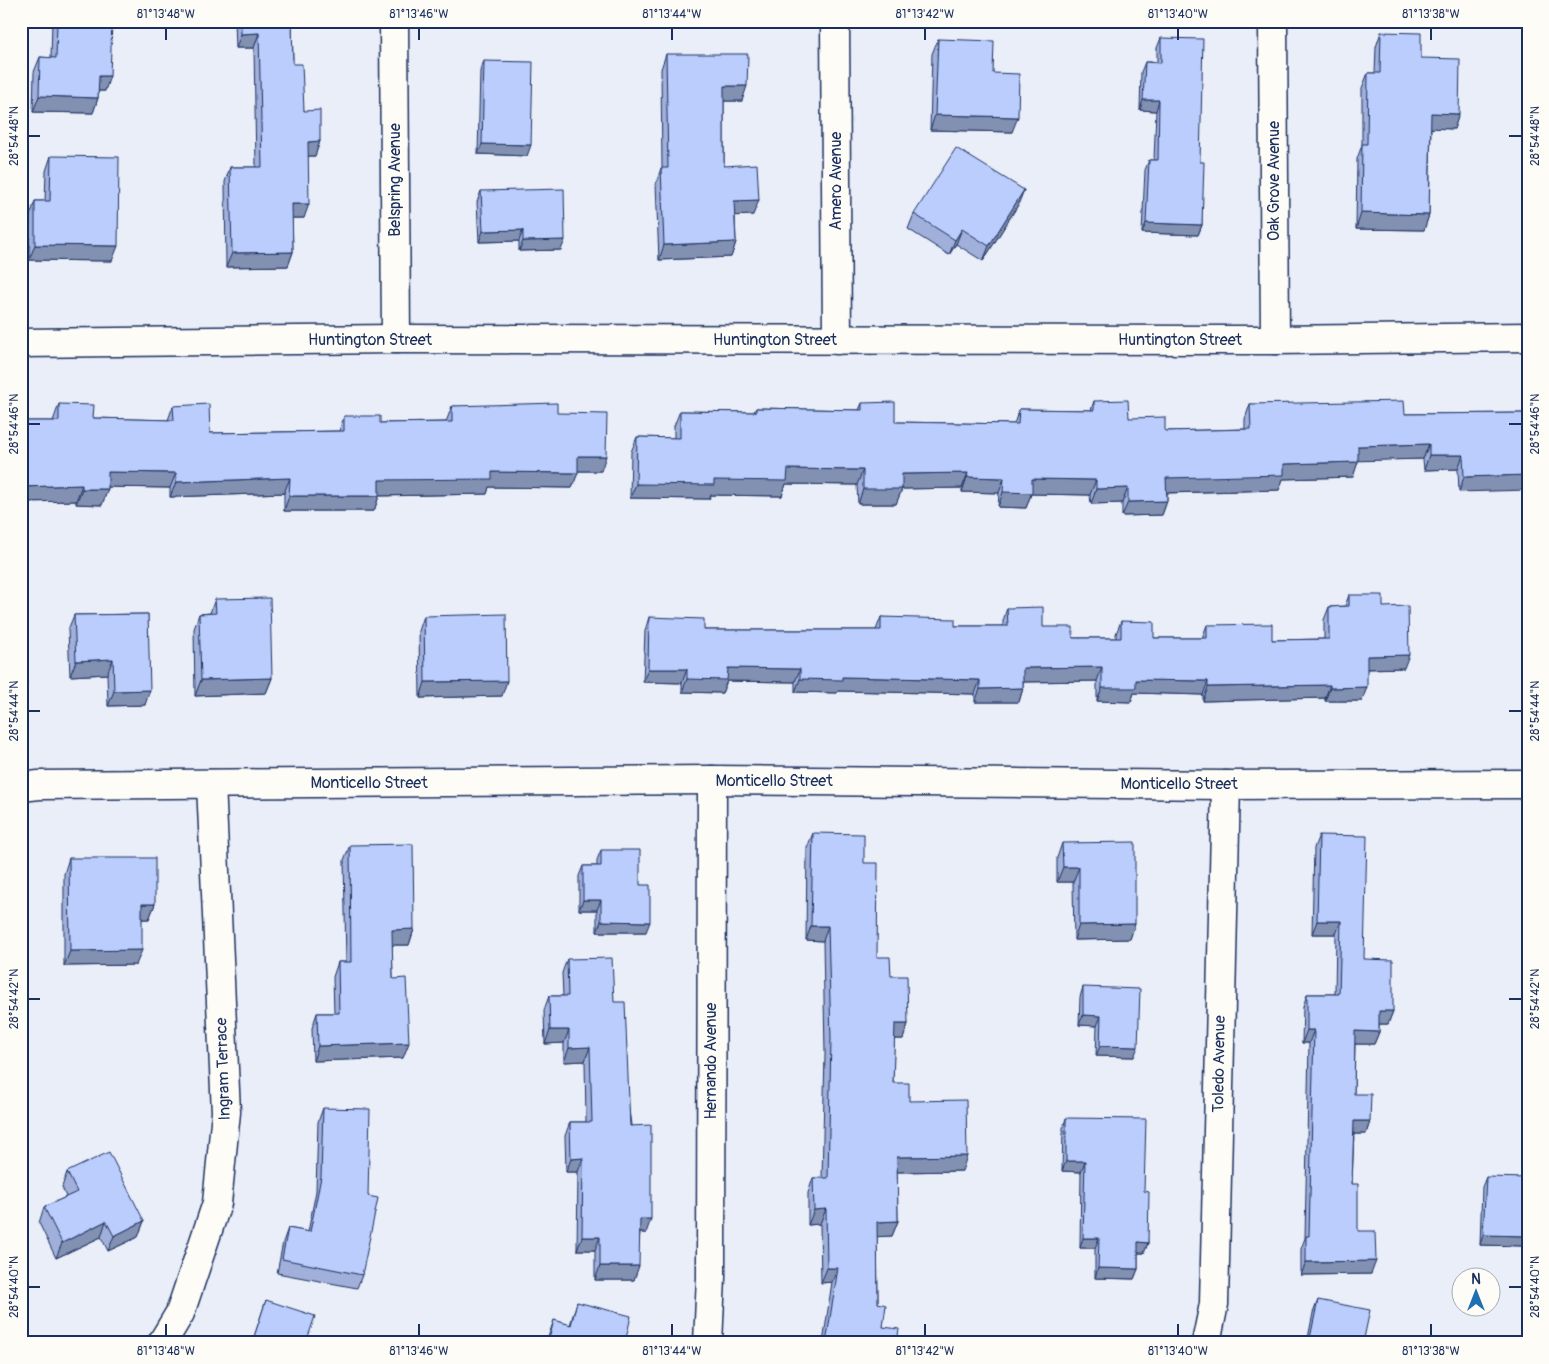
<svg xmlns="http://www.w3.org/2000/svg" width="1549" height="1364" font-family="Pangolin,sans-serif">
<rect width="100%" height="100%" fill="#e9eef9"/>
<filter id="ink" filterUnits="userSpaceOnUse"><feTurbulence type="fractalNoise" baseFrequency=".02" numOctaves="2"/><feDisplacementMap in="SourceGraphic" scale="10" xChannelSelector="R" yChannelSelector="G"/><feConvolveMatrix kernelMatrix="1 2 1 2 8 2 1 2 1" color-interpolation-filters="sRGB"/></filter>
<g filter="url(#ink)">
<g fill="none" stroke-linecap="round" stroke-linejoin="round">
<defs>
<g id="minor">
<polyline points="394,21 396,339"/>
<polyline points="835,21 837,340"/>
<polyline points="1273,21 1275,340"/>
<polyline points="21,343 396,339 1275,340 1528,337"/>
<polyline points="21,787 39,785 712,780 1226,785 1528,784"/>
<polyline points="162,1343 180,1313 217,1203 226,1112 211,784"/>
<polyline points="708,1343 711,1277 712,780"/>
<polyline points="1206,1343 1214,1304 1226,785"/>
</g>
</defs>
<use href="#minor" stroke="#1b2f5e" stroke-width="31"/>
<use href="#minor" stroke="#fdfcf7" stroke-width="28"/>
</g>
<g fill="#a0b0da" stroke="#1b2f5e">
<polygon points="52,21 112,21 105,91 98,91 98,98 93,113 33,112 34,72 40,57 51,58"/>
<polygon points="235,21 292,21 293,64 304,111 320,141 315,156 308,156 304,218 292,218 293,252 288,266 226,267 225,182 230,167 256,167 254,48 236,48"/>
<polygon points="1381,32 1421,58 1459,114 1454,129 1431,128 1429,215 1424,230 1356,229 1357,159 1362,145 1362,88 1368,73 1375,73 1376,47"/>
<polygon points="1161,38 1200,162 1202,225 1198,235 1142,233 1145,170 1149,160 1154,160 1156,111 1140,110 1141,72 1145,62 1157,62 1157,48"/>
<polygon points="938,39 993,73 1012,132 930,130 932,54"/>
<polygon points="666,54 742,101 724,101 724,166 753,215 735,215 736,242 731,257 659,260 656,184 661,168 662,168 661,69"/>
<polygon points="484,61 527,156 478,154 480,71"/>
<polygon points="51,156 112,261 29,260 30,216 35,201 45,201 46,171"/>
<polygon points="481,191 561,250 519,251 519,241 479,242 477,202"/>
<polygon points="1018,205 983,261 956,244 949,255 908,229 914,214"/>
<polygon points="1094,401 1129,418 1165,431 1245,429 1245,419 1250,404 1405,414 1528,413 1459,492 1458,469 1424,470 1423,459 1358,460 1353,477 1283,479 1279,490 1167,493 1167,501 1162,515 1122,516 1122,503 1091,504 1090,495 1031,494 1026,508 998,507 999,493 962,492 962,488 902,489 896,504 858,504 857,485 786,484 782,496 711,495 709,499 630,498 631,452 637,437 674,438 674,426 680,411 754,412 756,408 859,410 862,403 895,422 1014,424 1019,409 1091,410"/>
<polygon points="59,404 93,418 168,420 173,406 210,433 339,431 344,416 380,423 446,422 452,406 557,413 601,471 578,471 572,488 489,487 487,494 379,496 374,511 284,511 284,493 170,497 170,488 108,487 102,505 76,504 76,501 21,502 21,421 53,421"/>
<polygon points="1349,595 1383,607 1404,668 1367,669 1362,701 1325,701 1325,698 1203,701 1203,695 1134,693 1131,702 1097,701 1097,681 1023,682 1023,688 1019,702 975,702 975,694 838,691 837,693 795,692 795,682 727,681 722,693 682,692 682,683 643,682 645,631 649,617 704,630 876,630 881,617 955,626 1003,626 1003,621 1007,608 1043,627 1073,638 1116,638 1116,634 1121,621 1154,638 1202,638 1207,625 1272,640 1324,639 1324,620 1329,607 1345,606"/>
<polygon points="215,599 272,678 266,693 195,696 194,629 199,614 210,613"/>
<polygon points="148,614 145,705 108,706 107,674 70,676 68,630 74,615"/>
<polygon points="424,616 502,696 420,698 419,631"/>
<polygon points="813,833 864,863 877,957 891,976 908,1024 903,1039 894,1039 893,1083 909,1101 962,1171 897,1172 898,1221 892,1236 877,1236 878,1303 883,1327 897,1343 823,1343 832,1282 821,1283 820,1224 808,1225 808,1193 813,1178 822,1178 825,1054 823,941 806,940 807,848"/>
<polygon points="1319,835 1364,959 1393,1011 1388,1024 1379,1024 1379,1032 1374,1044 1355,1044 1354,1094 1370,1121 1366,1134 1354,1134 1352,1184 1358,1231 1371,1274 1301,1275 1301,1249 1305,1238 1309,1043 1302,1043 1303,1007 1307,994 1335,994 1336,934 1312,934 1314,848"/>
<polygon points="1062,843 1135,924 1130,939 1074,940 1073,882 1057,882 1057,858"/>
<polygon points="350,845 414,929 409,945 392,945 393,979 403,1058 313,1061 312,1028 317,1013 334,1013 333,977 338,962 346,962 344,860"/>
<polygon points="601,850 640,885 646,932 597,932 597,910 579,910 579,876 583,866 597,866 597,860"/>
<polygon points="69,858 155,904 149,919 142,919 136,965 64,966 64,874"/>
<polygon points="567,959 614,1002 646,1233 640,1233 634,1280 595,1280 595,1250 577,1250 578,1172 566,1172 565,1136 570,1122 586,1122 585,1061 564,1062 564,1043 545,1044 544,1010 549,996 563,996 562,973"/>
<polygon points="1083,987 1134,1057 1096,1056 1097,1026 1079,1025 1080,997"/>
<polygon points="323,1108 362,1275 357,1288 277,1273 283,1242 288,1228 308,1232 316,1191 318,1122"/>
<polygon points="1066,1118 1144,1191 1148,1243 1144,1253 1138,1253 1138,1269 1134,1279 1095,1278 1095,1248 1080,1248 1081,1172 1062,1171 1063,1128"/>
<polygon points="67,1172 144,1221 138,1237 108,1251 101,1237 56,1258 39,1223 44,1207 66,1197 62,1187"/>
<polygon points="1486,1177 1527,1236 1523,1246 1480,1245 1482,1187"/>
<polygon points="266,1300 306,1343 252,1343"/>
<polygon points="1318,1300 1363,1343 1307,1343 1313,1313"/>
<polygon points="577,1302 625,1343 546,1343 554,1320 570,1325"/>
<polygon points="1528,1329 1528,1343 1525,1343"/>
</g>
<g fill="#8290b1" stroke="#1b2f5e">
<polygon points="259,33 254,48 236,48 241,34"/>
<polygon points="99,76 110,76 105,91 93,91"/>
<polygon points="724,86 747,86 742,101 719,101"/>
<polygon points="39,96 98,98 93,113 33,112"/>
<polygon points="1143,100 1159,100 1156,111 1140,110"/>
<polygon points="1431,113 1459,114 1454,129 1426,128"/>
<polygon points="935,115 1018,117 1012,132 930,130"/>
<polygon points="320,141 315,156 302,156 308,142"/>
<polygon points="482,144 531,145 527,156 478,154"/>
<polygon points="1024,190 1018,205 983,261 989,246"/>
<polygon points="759,200 753,215 729,216 734,201"/>
<polygon points="292,204 309,204 304,218 287,218"/>
<polygon points="1361,213 1429,215 1424,230 1356,229"/>
<polygon points="1146,223 1202,225 1198,235 1142,233"/>
<polygon points="962,229 956,244 949,255 955,240"/>
<polygon points="523,230 519,241 479,242 483,231"/>
<polygon points="565,240 561,250 519,251 523,241"/>
<polygon points="736,242 731,257 659,260 664,245"/>
<polygon points="35,245 118,246 112,261 29,260"/>
<polygon points="293,252 288,266 226,267 232,253"/>
<polygon points="1429,444 1423,459 1352,461 1358,446"/>
<polygon points="1429,455 1463,455 1458,469 1424,470"/>
<polygon points="578,456 606,456 601,471 573,471"/>
<polygon points="1358,462 1353,477 1283,479 1279,490 1161,493 1166,478 1284,464"/>
<polygon points="788,469 863,470 857,485 786,484 782,496 711,495 709,499 630,498 636,484 714,480"/>
<polygon points="108,472 176,473 170,488 103,487"/>
<polygon points="492,472 578,473 572,488 489,487 487,494 374,496 379,480"/>
<polygon points="968,473 962,488 902,489 896,504 858,504 863,489 902,474"/>
<polygon points="1528,475 1528,490 1459,492 1464,477"/>
<polygon points="967,477 1004,478 999,493 962,492"/>
<polygon points="290,478 284,493 170,497 176,482"/>
<polygon points="1032,479 1096,480 1090,495 1031,494 1026,508 998,507 1003,492"/>
<polygon points="82,485 76,501 21,502 21,487"/>
<polygon points="1128,488 1122,503 1091,504 1096,489"/>
<polygon points="82,489 108,489 102,505 76,504"/>
<polygon points="289,496 379,496 374,511 284,511"/>
<polygon points="1167,501 1162,515 1122,516 1128,502"/>
<polygon points="1409,655 1404,668 1362,669 1367,656"/>
<polygon points="113,659 107,674 70,676 76,661"/>
<polygon points="1102,667 1097,681 1018,682 1023,668"/>
<polygon points="728,668 800,669 795,682 727,681 722,693 682,692 687,679"/>
<polygon points="648,669 687,669 682,683 643,682"/>
<polygon points="842,677 980,680 975,694 838,691 837,693 795,692 800,679"/>
<polygon points="272,678 266,693 195,696 201,680"/>
<polygon points="1136,680 1208,681 1203,695 1134,693 1131,702 1097,701 1102,688"/>
<polygon points="507,681 502,696 420,698 425,682"/>
<polygon points="21,685 27,685 21,700"/>
<polygon points="1330,685 1325,698 1203,701 1208,687"/>
<polygon points="1367,687 1362,701 1325,701 1330,688"/>
<polygon points="1023,688 1019,702 975,702 980,689"/>
<polygon points="150,690 145,705 108,706 114,691"/>
<polygon points="1063,867 1079,867 1073,882 1057,882"/>
<polygon points="583,900 601,900 597,910 579,910"/>
<polygon points="142,904 155,904 149,919 136,919"/>
<polygon points="601,921 650,922 646,932 597,932"/>
<polygon points="1317,921 1341,921 1336,934 1312,934"/>
<polygon points="1135,924 1130,939 1074,940 1079,925"/>
<polygon points="811,926 828,926 823,941 806,940"/>
<polygon points="414,929 409,945 386,945 392,930"/>
<polygon points="142,950 136,965 64,966 70,951"/>
<polygon points="1379,1011 1393,1011 1388,1024 1374,1024"/>
<polygon points="1083,1015 1101,1016 1097,1026 1079,1025"/>
<polygon points="895,1024 908,1024 903,1039 889,1039"/>
<polygon points="550,1030 569,1030 564,1043 545,1044"/>
<polygon points="1307,1030 1314,1030 1309,1043 1302,1043"/>
<polygon points="1355,1031 1379,1032 1374,1044 1350,1044"/>
<polygon points="409,1043 403,1058 313,1061 318,1046"/>
<polygon points="1100,1046 1138,1047 1134,1057 1096,1056"/>
<polygon points="590,1047 585,1061 564,1062 569,1048"/>
<polygon points="1354,1121 1370,1121 1366,1134 1350,1134"/>
<polygon points="967,1156 962,1171 892,1172 897,1157"/>
<polygon points="583,1158 578,1172 566,1172 571,1159"/>
<polygon points="1066,1161 1085,1161 1081,1172 1062,1171"/>
<polygon points="826,1209 820,1224 808,1225 814,1210"/>
<polygon points="640,1219 651,1219 646,1233 635,1233"/>
<polygon points="106,1221 101,1237 56,1258 62,1243"/>
<polygon points="144,1221 138,1237 108,1251 114,1236"/>
<polygon points="898,1221 892,1236 872,1237 877,1222"/>
<polygon points="1483,1235 1527,1236 1523,1246 1480,1245"/>
<polygon points="582,1237 600,1237 595,1250 577,1250"/>
<polygon points="1083,1238 1099,1238 1095,1248 1080,1248"/>
<polygon points="1138,1242 1148,1243 1144,1253 1134,1253"/>
<polygon points="1376,1261 1371,1274 1301,1275 1306,1262"/>
<polygon points="600,1266 639,1266 634,1280 595,1280"/>
<polygon points="827,1268 838,1268 832,1282 821,1283"/>
<polygon points="1098,1268 1138,1269 1134,1279 1095,1278"/>
</g>
<g fill="#bacdfd" stroke="#1b2f5e">
<polygon points="57,21 112,21 110,76 99,76 98,98 39,96 40,57 56,58"/>
<polygon points="241,21 292,21 293,64 302,64 304,111 320,110 320,141 308,142 309,204 292,204 293,252 232,253 230,167 262,167 259,33 241,34"/>
<polygon points="1381,32 1421,33 1421,58 1460,59 1459,114 1431,113 1429,215 1361,213 1362,144 1367,144 1368,73 1380,73"/>
<polygon points="1161,38 1203,39 1200,162 1204,162 1202,225 1146,223 1149,160 1158,160 1159,100 1143,100 1145,62 1161,63"/>
<polygon points="938,39 994,41 993,73 1019,74 1018,117 935,115"/>
<polygon points="666,54 748,54 747,86 724,86 724,166 757,164 759,200 734,201 736,242 664,245 661,168 668,168"/>
<polygon points="484,61 533,62 531,145 482,144"/>
<polygon points="956,148 1024,190 989,246 962,229 955,240 914,214"/>
<polygon points="51,156 119,157 118,246 35,245 35,201 50,201"/>
<polygon points="564,189 565,240 523,241 523,230 483,231 481,191"/>
<polygon points="1128,400 1129,418 1165,417 1165,431 1251,429 1250,404 1404,401 1405,414 1528,413 1528,475 1464,477 1463,455 1429,455 1429,444 1358,446 1358,462 1284,464 1284,475 1166,478 1167,501 1128,502 1128,488 1096,489 1096,480 1032,479 1032,493 1003,492 1004,478 967,477 968,473 902,474 902,489 863,489 863,470 788,469 787,481 714,480 714,485 636,484 637,437 680,438 680,411 756,412 756,408 862,410 862,403 895,402 895,422 1018,424 1019,409 1094,410 1094,401"/>
<polygon points="557,403 557,413 607,414 606,456 578,456 578,473 492,472 492,479 379,480 379,496 289,496 290,478 176,482 176,473 108,472 108,489 82,489 82,485 21,487 21,421 59,421 59,404 94,405 93,418 174,420 173,406 209,404 210,433 344,431 344,416 380,416 380,423 452,422 452,406"/>
<polygon points="1349,595 1383,595 1383,607 1408,606 1409,655 1367,656 1367,687 1330,688 1330,685 1208,687 1208,681 1136,680 1136,688 1102,688 1102,667 1023,668 1023,688 980,689 980,680 842,677 842,680 800,679 800,669 728,668 727,680 687,679 687,669 648,669 649,617 704,619 704,630 881,630 881,617 955,619 955,626 1008,626 1007,608 1043,607 1043,627 1073,627 1073,638 1121,638 1121,621 1154,622 1154,638 1207,638 1207,625 1272,624 1272,640 1329,639 1329,607 1349,606"/>
<polygon points="270,598 272,678 201,680 199,614 216,613 215,599"/>
<polygon points="148,614 150,690 114,691 113,659 76,661 74,615"/>
<polygon points="506,614 507,681 425,682 424,616"/>
<polygon points="21,641 27,685 21,685"/>
<polygon points="813,833 864,834 864,863 878,863 877,957 890,957 891,976 907,976 908,1024 895,1024 893,1083 909,1083 909,1101 966,1100 967,1156 897,1157 898,1221 877,1222 878,1303 886,1305 883,1327 899,1329 897,1343 826,1343 838,1268 827,1268 826,1209 814,1210 813,1178 828,1178 831,1039 828,926 811,926"/>
<polygon points="1319,835 1367,836 1364,959 1393,960 1393,1011 1379,1011 1379,1032 1355,1031 1354,1094 1371,1094 1370,1121 1354,1121 1352,1184 1358,1184 1358,1231 1375,1231 1376,1261 1306,1262 1306,1236 1309,1236 1314,1030 1307,1030 1307,994 1339,994 1341,921 1317,921"/>
<polygon points="1135,842 1135,924 1079,925 1079,867 1063,867 1062,843"/>
<polygon points="413,844 414,929 392,930 393,979 406,978 409,1043 318,1046 317,1013 339,1013 338,962 351,962 350,845"/>
<polygon points="601,850 640,850 640,885 650,885 650,922 601,921 601,900 583,900 583,866 601,866"/>
<polygon points="69,858 155,858 155,904 142,904 142,950 70,951"/>
<polygon points="612,958 614,1002 625,1002 630,1126 651,1125 651,1219 640,1219 639,1266 600,1266 600,1237 582,1237 583,1158 571,1159 570,1122 592,1122 590,1047 569,1048 569,1030 550,1030 549,996 568,996 567,959"/>
<polygon points="1083,987 1140,989 1138,1047 1100,1046 1101,1016 1083,1015"/>
<polygon points="323,1108 370,1109 368,1196 378,1198 362,1275 282,1259 288,1228 310,1232 321,1177"/>
<polygon points="1066,1118 1146,1119 1144,1191 1149,1192 1148,1243 1138,1242 1138,1269 1098,1268 1099,1238 1083,1238 1085,1161 1066,1161"/>
<polygon points="109,1152 144,1221 114,1236 106,1221 62,1243 44,1207 77,1192 67,1172"/>
<polygon points="1486,1177 1528,1178 1527,1236 1483,1235"/>
<polygon points="266,1300 315,1316 306,1343 252,1343"/>
<polygon points="1318,1300 1370,1310 1363,1343 1309,1343"/>
<polygon points="577,1302 631,1316 625,1343 548,1343 554,1320 571,1325"/>
<polygon points="1057,1341 1075,1343 1057,1343"/>
</g>
</g>
<path fill="none" stroke="#1b2f5e" stroke-width="2" d="M 166,28 L 166,40M 419,28 L 419,40M 672,28 L 672,40M 925,28 L 925,40M 1178,28 L 1178,40M 1431,28 L 1431,40M 28,136 L 40,136M 1509,136 L 1522,136M 28,424 L 40,424M 1509,424 L 1522,424M 28,711 L 40,711M 1509,711 L 1522,711M 28,999 L 40,999M 1509,999 L 1522,999M 28,1287 L 40,1287M 1509,1287 L 1522,1287M 166,1324 L 166,1336M 419,1324 L 419,1336M 672,1324 L 672,1336M 925,1324 L 925,1336M 1178,1324 L 1178,1336M 1431,1324 L 1431,1336"/>
<g text-anchor="middle" dominant-baseline="central" stroke-width="4.5" stroke-linejoin="round" paint-order="stroke">
<g font-size="16" fill="#1b2f5e" stroke="#fdfcf7">
<text transform="translate(395 180) rotate(-90)">Belspring Avenue</text>
<text transform="translate(836 181) rotate(-90)">Amero Avenue</text>
<text transform="translate(1274 181) rotate(-90)">Oak Grove Avenue</text>
<text x="370" y="340">Huntington Street</text>
<text x="775" y="340">Huntington Street</text>
<text x="1180" y="340">Huntington Street</text>
<text x="774" y="781">Monticello Street</text>
<text x="369" y="783">Monticello Street</text>
<text x="1179" y="784">Monticello Street</text>
<text transform="translate(711 1061) rotate(-90)">Hernando Avenue</text>
<text transform="translate(1219 1064) rotate(-89)">Toledo Avenue</text>
<text transform="translate(223 1069) rotate(-92)">Ingram Terrace</text>
</g>
</g>
<rect width="1549" height="1364" fill="none" stroke="#fdfcf7" stroke-width="55"/>
<g transform="translate(1476 1292)"><circle r="24" fill="#fdfcf7" stroke="#a3aaba"/>
<path d="M0-4L9 19L0 12L-9 19Z" fill="#1f6fb2"/>
<text y="-8" font-size="14" font-weight="bold" text-anchor="middle" fill="#1b2f5e">N</text>
</g>
<rect x="28" y="28" width="1494" height="1308" fill="none" stroke="#1b2f5e" stroke-width="2"/>
<g font-size="12" text-anchor="middle" fill="#1b2f5e">
<text x="166" y="18">81°13'48"W</text>
<text x="419" y="18">81°13'46"W</text>
<text x="672" y="18">81°13'44"W</text>
<text x="925" y="18">81°13'42"W</text>
<text x="1178" y="18">81°13'40"W</text>
<text x="1431" y="18">81°13'38"W</text>
<text transform="translate(14 136) rotate(-90)" y="4">28°54'48"N</text>
<text transform="translate(1535 136) rotate(-90)" y="4">28°54'48"N</text>
<text transform="translate(14 424) rotate(-90)" y="4">28°54'46"N</text>
<text transform="translate(1535 424) rotate(-90)" y="4">28°54'46"N</text>
<text transform="translate(14 711) rotate(-90)" y="4">28°54'44"N</text>
<text transform="translate(1535 711) rotate(-90)" y="4">28°54'44"N</text>
<text transform="translate(14 999) rotate(-90)" y="4">28°54'42"N</text>
<text transform="translate(1535 999) rotate(-90)" y="4">28°54'42"N</text>
<text transform="translate(14 1287) rotate(-90)" y="4">28°54'40"N</text>
<text transform="translate(1535 1287) rotate(-90)" y="4">28°54'40"N</text>
<text x="166" y="1355">81°13'48"W</text>
<text x="419" y="1355">81°13'46"W</text>
<text x="672" y="1355">81°13'44"W</text>
<text x="925" y="1355">81°13'42"W</text>
<text x="1178" y="1355">81°13'40"W</text>
<text x="1431" y="1355">81°13'38"W</text>
</g>
</svg>
